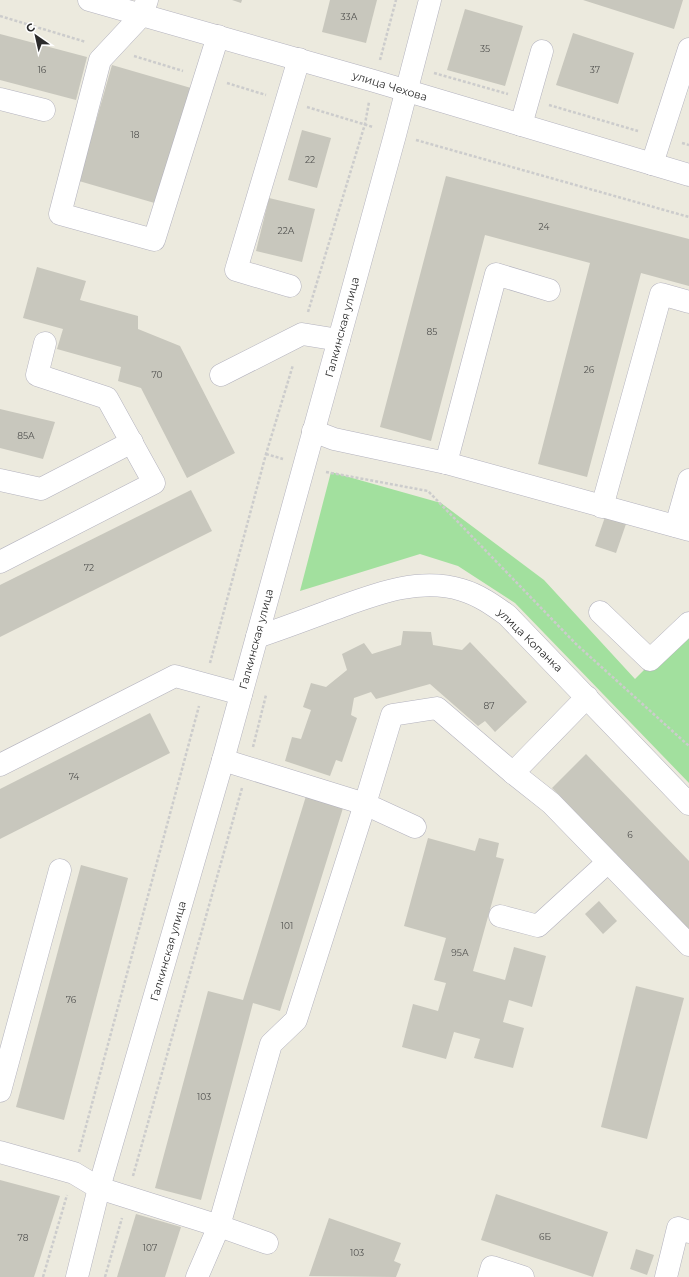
<svg xmlns="http://www.w3.org/2000/svg" width="689" height="1277" font-family="Montserrat,sans-serif">
<rect width="100%" height="100%" fill="#eceade"/>
<polygon fill="#a2e09e" points="331,472 441,503 544,580 635,679 689,625 689,783 515,603 458,566 420,554 300,591"/>
<g fill="#c8c7bd">
<polygon points="232,0 242,0 241,3"/>
<polygon points="330,0 377,0 366,43 322,32"/>
<polygon points="583,0 683,0 674,29"/>
<polygon points="465,9 523,26 505,86 447,70"/>
<polygon points="573,33 634,53 618,104 556,85"/>
<polygon points="0,34 87,57 76,100 0,80"/>
<polygon points="112,65 191,88 158,204 79,181"/>
<polygon points="302,130 331,138 317,188 288,180"/>
<polygon points="446,176 689,239 689,286 641,273 587,477 538,464 590,263 485,235 431,441 380,427"/>
<polygon points="269,198 315,209 302,262 256,251"/>
<polygon points="37,267 86,281 80,300 138,316 138,329 180,346 235,453 187,478 141,388 118,381 121,367 57,349 63,329 23,318"/>
<polygon points="0,409 55,422 43,459 0,448"/>
<polygon points="191,490 212,531 0,637 0,585"/>
<polygon points="606,514 627,521 616,553 595,546"/>
<polygon points="403,631 431,632 433,645 462,650 470,642 527,702 495,732 485,721 478,726 430,684 376,699 371,692 354,698 351,715 357,718 342,762 336,760 330,776 285,761 292,737 301,739 311,710 303,707 311,683 326,687 347,670 342,654 364,643 372,654 401,645"/>
<polygon points="150,713 170,753 0,839 0,789"/>
<polygon points="586,754 689,861 689,929 552,788"/>
<polygon points="306,796 343,808 280,1011 253,1003 201,1200 155,1188 208,991 243,1000"/>
<polygon points="428,838 475,851 479,838 499,843 496,857 504,859 473,971 505,980 514,947 546,956 532,1007 509,1000 503,1022 524,1028 513,1068 474,1058 480,1039 454,1032 446,1059 402,1047 413,1004 438,1011 446,983 434,980 446,938 404,926"/>
<polygon points="81,865 128,878 64,1120 16,1107"/>
<polygon points="599,901 617,921 603,934 585,914"/>
<polygon points="636,986 684,998 647,1139 601,1127"/>
<polygon points="0,1180 60,1196 34,1277 0,1277"/>
<polygon points="496,1194 608,1232 593,1277 481,1240"/>
<polygon points="136,1214 181,1227 165,1277 117,1277"/>
<polygon points="329,1218 401,1243 394,1261 401,1264 396,1277 309,1276"/>
<polygon points="636,1249 654,1255 647,1275 630,1269"/>
</g>
<g fill="none" stroke-linecap="round" stroke-linejoin="round">
<defs>
<g id="minor">
<polyline points="89,0 374,81 689,175"/>
<polyline points="147,0 142,15 100,60 60,214 154,240 218,36"/>
<polyline points="0,99 44,110"/>
<polyline points="521,125 542,51"/>
<polyline points="652,164 689,49"/>
<polyline points="290,286 236,270 299,59"/>
<polyline points="221,375 302,334 339,340"/>
<polyline points="313,431 334,439 446,463 689,530"/>
<polyline points="446,463 496,274 549,290"/>
<polyline points="0,480 41,489 132,442"/>
<polyline points="602,507 661,294 689,302"/>
<polyline points="676,526 689,480"/>
<polyline points="0,562 154,483 107,398 37,375 45,343"/>
<polyline points="600,612 650,660 689,623"/>
<path d="M 257,637 C 281,629 305,620 329,611 C 371,596 417,576 462,590 C 479,595 493,605 507,615 L 689,804"/>
<polyline points="587,697 513,773 551,803 689,945"/>
<polyline points="0,765 175,676 241,694"/>
<polyline points="415,827 365,804 392,715 437,708 513,773"/>
<polyline points="500,916 538,926 608,862"/>
<polyline points="0,1091 60,870"/>
<polyline points="0,1152 74,1173 99,1188 219,1226 271,1044 296,1020 365,804 223,760"/>
<polyline points="77,1277 99,1188 223,760 349,303 395,135 430,0"/>
<polyline points="197,1277 219,1226 267,1243"/>
<polyline points="489,1277 492,1267 523,1277"/>
<polyline points="666,1277 678,1228 689,1232"/>
</g>
</defs>
<use href="#minor" stroke="#b3b2be" stroke-width="23"/>
<g stroke="#ccc" stroke-width="2.5" stroke-dasharray="3 2" stroke-linecap="butt">
<polyline points="0,16 86,42"/>
<polyline points="134,56 183,71"/>
<polyline points="380,60 396,0"/>
<polyline points="434,73 508,94"/>
<polyline points="227,83 266,95"/>
<polyline points="549,105 638,131"/>
<polyline points="307,107 373,127"/>
<polyline points="416,140 689,217"/>
<polyline points="682,143 689,145"/>
<polyline points="308,312 365,124 369,102"/>
<polyline points="266,454 283,459"/>
<polyline points="326,472 428,491 576,644 689,746"/>
<polyline points="210,663 266,454 293,365"/>
<polyline points="253,747 266,695"/>
<polyline points="79,1152 199,706"/>
<polyline points="133,1176 242,788"/>
<polyline points="43,1277 67,1195"/>
<polyline points="105,1277 122,1218"/>
</g>
<use href="#minor" stroke="#fff" stroke-width="22"/>
</g>
<g text-anchor="middle" dominant-baseline="central" stroke-width="3" stroke-linejoin="round" paint-order="stroke">
<g font-size="9" fill="#525250">
<text x="349" y="16">33А</text>
<text x="485" y="48">35</text>
<text x="42" y="69">16</text>
<text x="595" y="69">37</text>
<text x="135" y="134">18</text>
<text x="310" y="159">22</text>
<text x="544" y="226">24</text>
<text x="286" y="230">22А</text>
<text x="432" y="331">85</text>
<text x="589" y="369">26</text>
<text x="157" y="374">70</text>
<text x="26" y="435">85А</text>
<text x="89" y="567">72</text>
<text x="489" y="705">87</text>
<text x="74" y="776">74</text>
<text x="630" y="834">6</text>
<text x="287" y="925">101</text>
<text x="460" y="952">95А</text>
<text x="71" y="999">76</text>
<text x="204" y="1096">103</text>
<text x="545" y="1236">6Б</text>
<text x="23" y="1237">78</text>
<text x="150" y="1247">107</text>
<text x="357" y="1252">103</text>
</g>
<g font-size="11" fill="#2b2b2b" stroke="#fff">
<text transform="translate(390 86) rotate(17)">улица Чехова</text>
<text transform="translate(342 327) rotate(-75)">Галкинская улица</text>
<text transform="translate(256 639) rotate(-75)">Галкинская улица</text>
<text transform="translate(530 640) rotate(44)">улица Копанка</text>
<text transform="translate(168 951) rotate(-74)">Галкинская улица</text>
</g>
</g>
<g transform="translate(36 36) rotate(326)" stroke="#ffffff" stroke-width="3" paint-order="stroke">
<path d="M0-3L7 15L0 10L-7 15Z" fill="#2b2b2b"/>
<text y="-6" font-size="11" font-weight="bold" text-anchor="middle" fill="#2b2b2b">С</text>
</g>
</svg>
